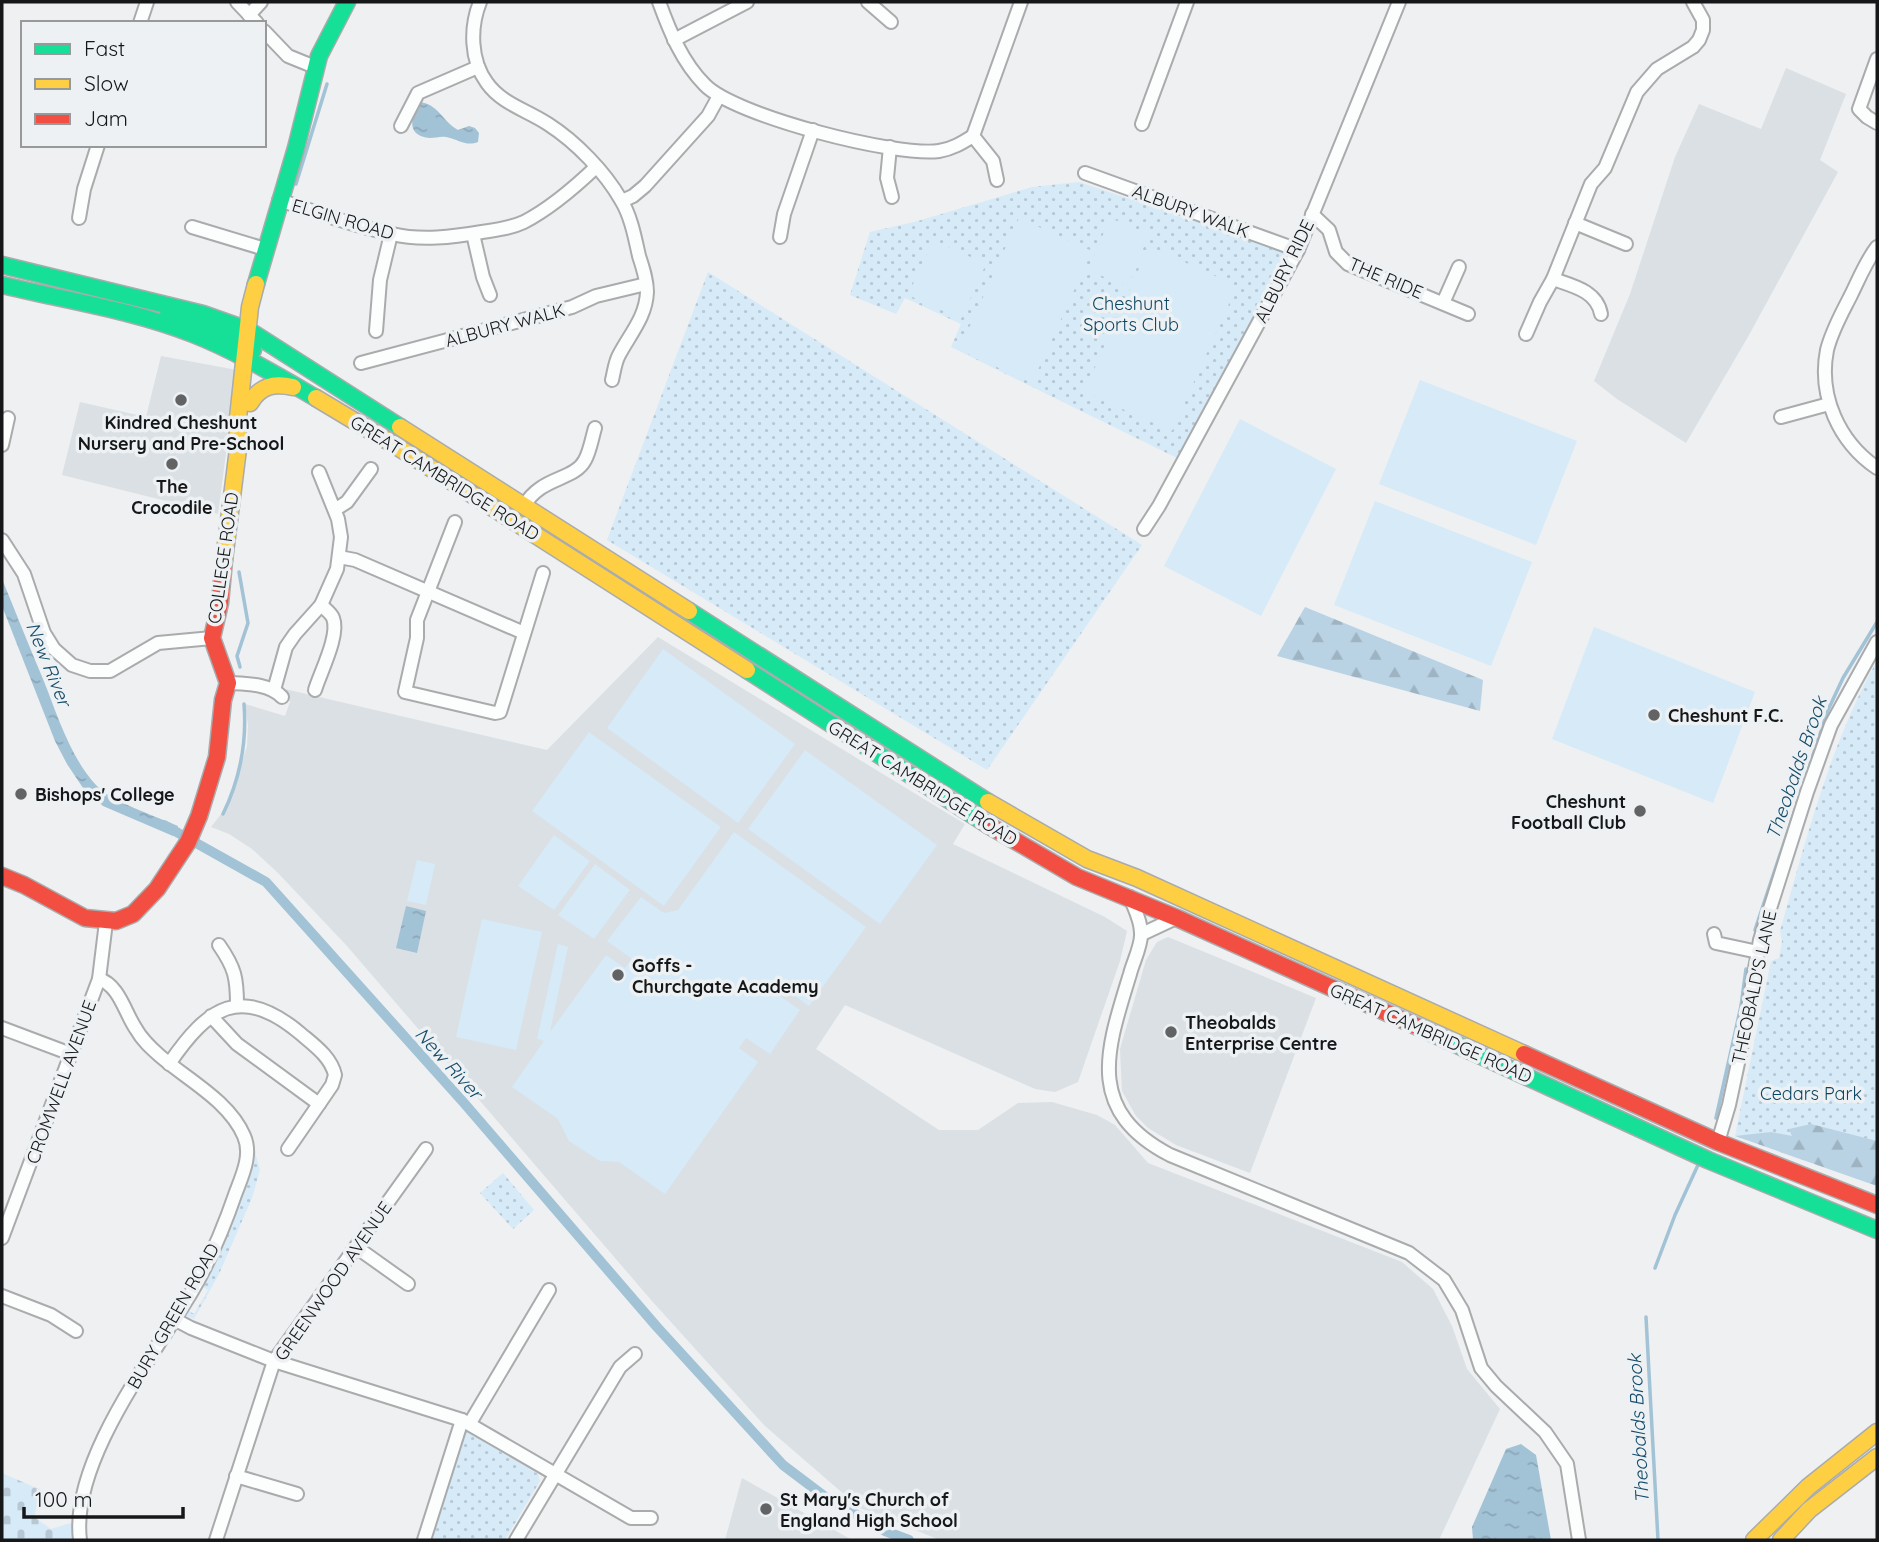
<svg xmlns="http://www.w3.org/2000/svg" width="1879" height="1542" font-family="Quicksand,sans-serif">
<defs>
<pattern id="green-dots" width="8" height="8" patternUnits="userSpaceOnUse" patternTransform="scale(1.75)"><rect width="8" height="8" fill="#d6eaf8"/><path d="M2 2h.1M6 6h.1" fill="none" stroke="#b7c8d4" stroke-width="1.8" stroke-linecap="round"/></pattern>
<pattern id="forest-firs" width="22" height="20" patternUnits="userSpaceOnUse" patternTransform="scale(1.75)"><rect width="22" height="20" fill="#bad3e4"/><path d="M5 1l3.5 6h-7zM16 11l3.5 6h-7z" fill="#9fb4c3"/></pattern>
<pattern id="cemetery-stones" width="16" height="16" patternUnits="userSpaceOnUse" patternTransform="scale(1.75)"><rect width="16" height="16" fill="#d6eaf8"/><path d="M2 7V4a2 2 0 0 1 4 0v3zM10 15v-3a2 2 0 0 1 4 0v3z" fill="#b7c8d4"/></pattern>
<pattern id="water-ripples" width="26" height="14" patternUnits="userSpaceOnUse" patternTransform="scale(1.75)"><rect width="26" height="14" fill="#a2c2d6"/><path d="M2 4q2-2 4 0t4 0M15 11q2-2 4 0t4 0" fill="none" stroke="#8ba6b7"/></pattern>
</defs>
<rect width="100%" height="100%" fill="#eef0f2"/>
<g fill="#dae0e4">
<polygon points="1786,68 1846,94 1820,160 1838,172 1749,335 1686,443 1617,399 1594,381 1630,294 1675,157 1699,104 1761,129"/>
<polygon points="161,356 237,370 218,514 62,475 80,402 146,417"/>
<polygon points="658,637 965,824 953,844 1105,917 1127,931 1120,961 1078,1082 1055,1092 1035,1089 845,1005 816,1049 939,1130 978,1130 1018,1103 1052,1102 1097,1115 1115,1125 1148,1163 1402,1262 1433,1289 1452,1326 1467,1369 1500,1409 1439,1540 940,1540 860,1508 765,1426 652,1301 347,946 278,873 252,849 229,834 211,827 229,804 247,746 248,725 245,704 285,716 290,702 285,689 547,750"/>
<polygon points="1168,937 1316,998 1250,1173 1176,1145 1148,1128 1136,1116 1122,1091 1120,1049 1146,960 1157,942"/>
<polygon points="742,1478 852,1540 725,1540"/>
</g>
<g fill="url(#green-dots)">
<polygon points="1079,182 1290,252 1179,459 951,347 961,324 905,298 896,314 850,295 870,232 918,221 1032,187"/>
<polygon points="708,272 1142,545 987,770 607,540"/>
<path d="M 1877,661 L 1877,1186 L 1735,1136 L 1771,961 L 1779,958 L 1782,941 L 1780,931 C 1806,840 1830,744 1877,661 Z"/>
<polygon points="252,1152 255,1152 260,1170 252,1198 219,1274 194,1319 184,1315 186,1309 194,1314 208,1290 200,1285"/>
<polygon points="503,1173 534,1210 513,1229 480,1193"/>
<polygon points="461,1428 538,1474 540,1481 505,1540 429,1540"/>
</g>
<g fill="url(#forest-firs)">
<polygon points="1305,607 1483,680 1480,711 1277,656"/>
<polygon points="1811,1124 1877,1141 1877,1186 1735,1136 1771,1132 1792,1136 1789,1129"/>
</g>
<polygon fill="url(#cemetery-stones)" points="2,1473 41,1490 34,1517 51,1529 71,1523 74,1540 2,1540"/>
<g fill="#d6eaf8">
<polygon points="1019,218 1092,251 1032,383 959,350"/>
<polygon points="1110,218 1149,234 1128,287 1088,270"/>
<polygon points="933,240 986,264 961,319 908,295"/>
<polygon points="1149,246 1237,286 1172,431 1084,392"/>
<polygon points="1420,380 1577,441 1536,545 1379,484"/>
<polygon points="1240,419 1336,469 1261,616 1164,566"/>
<polygon points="1375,501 1532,562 1491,666 1334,605"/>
<polygon points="1594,627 1755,692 1713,803 1552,739"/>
<polygon points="663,649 795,744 738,823 607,728"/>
<polygon points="589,732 721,827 664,906 532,811"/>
<polygon points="805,750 937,845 880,924 748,829"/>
<polygon points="734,832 866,927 809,1006 772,980 770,989 800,1010 770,1054 746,1038 739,1048 758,1062 665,1194 619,1162 600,1161 569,1141 558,1119 512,1087 544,1041 537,1039 558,944 568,947 550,1032 606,955 625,968 632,959 607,941 641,897 664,913 678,910"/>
<polygon points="554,835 590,861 554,910 518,886"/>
<polygon points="417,860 435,864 426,905 407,901"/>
<polygon points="595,864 630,890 594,939 558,915"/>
<polygon points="482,919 542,932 516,1050 456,1037"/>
</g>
<g fill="url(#water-ripples)">
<path d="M 418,102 C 437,102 443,122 458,130 L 469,126 L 475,128 L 479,133 L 478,142 C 466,147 458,139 446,137 C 441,136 435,138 430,138 C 406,136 411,118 418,102 Z"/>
<path d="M 2,579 C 16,613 29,646 43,679 C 57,714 70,757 96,785 C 111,801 157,817 178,826 L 173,836 L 103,806 L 83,788 L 67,764 L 55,741 L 2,606 Z"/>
<polygon points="406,906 426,911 417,953 396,948"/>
<polygon points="1521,1444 1536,1455 1551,1540 1473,1540 1472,1527 1506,1449"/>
</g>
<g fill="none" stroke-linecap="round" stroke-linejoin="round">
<g stroke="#a2c2d6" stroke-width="3.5">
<polyline points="296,184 327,84"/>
<polyline points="239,572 248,623 237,656 240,667"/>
<path d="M 223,814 C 240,779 247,742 244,704"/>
<polyline points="1755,930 1828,710 1843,678 1877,622"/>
<polyline points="1716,1118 1741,1006 1746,969"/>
<polyline points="1655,1268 1675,1215 1698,1165"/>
<polyline points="1646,1317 1658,1540"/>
</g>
<polyline stroke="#a2c2d6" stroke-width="10" points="164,825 266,882 464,1103 657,1327 783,1465 824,1496 885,1531 909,1540"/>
<defs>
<g id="street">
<polyline points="237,2 257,23"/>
<path d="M 480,2 C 470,27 470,60 487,83 C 502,104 527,110 548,124 C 576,142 605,172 621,200 C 631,216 635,238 639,256 C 643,268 647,280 647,292 C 646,317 630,334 619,355 C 615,362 614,372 612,380"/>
<path d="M 659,2 C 670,32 682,62 705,85 C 735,116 896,157 939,151 C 952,149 962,143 973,136 L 993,161 L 997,180"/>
<polyline points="868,2 891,22"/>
<polyline points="249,15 261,2"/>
<polyline points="140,23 147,2"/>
<polyline points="264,31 288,56 315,67"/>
<polyline points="674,40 747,2"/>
<polyline points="1877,59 1859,109 1867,117 1877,123"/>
<polyline points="1142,124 1187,2"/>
<polyline points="401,126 418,93 478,67"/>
<polyline points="973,136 1021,2"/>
<polyline points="890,147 887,178 892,197"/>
<polyline points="1085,173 1298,250"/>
<path d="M 279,200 C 316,212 353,226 392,234 C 421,241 453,237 482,232 C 497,230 511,228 524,222 C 551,208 574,188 596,167"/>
<polyline points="622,201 633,196 645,186 708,116 719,96"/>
<polyline points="1312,214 1329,230 1336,252 1348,264 1468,314"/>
<polyline points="79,218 84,189 98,145"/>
<polyline points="1575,223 1626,244"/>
<polyline points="192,227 265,249"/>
<polyline points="473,234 483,277 490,295"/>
<polyline points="780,237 784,214 813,130"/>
<path d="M 1877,247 C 1866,261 1859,279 1851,295 C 1842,313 1832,330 1827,350 C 1818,396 1839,442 1877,468"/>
<path d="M 1553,279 C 1573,286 1597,291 1601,314"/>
<polyline points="1443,303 1459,267"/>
<polyline points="376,331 380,280 391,234"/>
<polyline points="1526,334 1540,302 1553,279 1591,184 1605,168 1637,92 1657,69 1693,47 1699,40 1703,30 1703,20 1693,2"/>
<polyline points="361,363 572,307 596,296 646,284"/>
<polyline points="1781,417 1829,404"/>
<polyline points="2,445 8,418"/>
<path d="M 524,506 C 541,476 574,481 585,460 C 590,451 592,438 595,428"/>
<polyline points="336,509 347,502 371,469"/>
<polyline points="455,522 417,620 417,638 405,692 495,713 500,712 543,573"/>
<polyline points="1144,529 1159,506 1298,250 1399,2"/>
<polyline points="2,540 24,574 44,633 54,649 72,665 90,671 110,671 158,643 212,638"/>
<polyline points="339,557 355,560 524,633"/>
<path d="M 228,683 C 245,684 269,683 282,697"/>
<polyline points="274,690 286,647 295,634 321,605 337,569 341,537 338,519 319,472"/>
<path d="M 315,690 C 320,673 340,635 333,618 C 331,613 325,609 321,605"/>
<path d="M 1130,897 C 1134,908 1141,920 1141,933 C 1142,945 1133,962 1130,974 C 1107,1049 1084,1110 1170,1155 L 1409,1253 L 1444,1280 L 1462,1310 L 1481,1368 L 1496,1386 L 1545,1432 L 1567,1464 L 1579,1540"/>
<polyline points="1142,934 1176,918"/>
<polyline points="1714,934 1716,943 1758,952"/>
<path d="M 219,945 C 235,968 237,978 237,1005"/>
<polyline points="2,1028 71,1054"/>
<path d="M 169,1064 C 208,1007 241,983 301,1034 C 314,1045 331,1057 335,1075 L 332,1085 L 319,1104 L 237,1044 L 211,1016"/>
<polyline points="1718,1142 1729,1105 1741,1049 1760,940 1807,792 1831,725 1877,642"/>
<polyline points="288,1149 319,1104"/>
<polyline points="2,1238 99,979 106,922"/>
<polyline points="356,1247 408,1284"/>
<polyline points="2,1296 51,1315 76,1331"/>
<polyline points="174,1319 191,1328 274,1361 462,1420 631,1518 651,1518"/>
<polyline points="470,1423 549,1290"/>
<polyline points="236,1476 297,1494"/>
<path d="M 80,1540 C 70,1462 152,1358 191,1293 C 210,1261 224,1227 236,1192 C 243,1174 252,1154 244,1136 C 229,1101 188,1080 160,1056 C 151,1048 142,1040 136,1029 C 125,1013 119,985 99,979"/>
<polyline points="216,1540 274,1361 426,1149"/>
<polyline points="424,1540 462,1420"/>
<polyline points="516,1540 620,1367 635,1354"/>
</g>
<g id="fast">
<polyline points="2,265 203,314 248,330 400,427"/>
<polyline points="256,284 296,148 319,56 347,2"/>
<path d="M 2,285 C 65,300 132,310 193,334 C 236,351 276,375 316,398"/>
<polyline points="168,315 247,343 253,350"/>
<polyline points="689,611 988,802"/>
<polyline points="747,670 988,825"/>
<polyline points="1427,1031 1708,1160 1877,1230"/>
</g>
<g id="slow">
<polyline points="316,398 396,446 747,670"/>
<path d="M 250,403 C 261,385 274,383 293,387"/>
<polyline points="400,427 689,611"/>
<polyline points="224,560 239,441 237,427 250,307 256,284"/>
<polyline points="988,802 1087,859 1137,878 1524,1054"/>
<polyline points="1754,1540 1808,1487 1877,1432"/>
<polyline points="1781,1540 1809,1510 1877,1457"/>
</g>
<g id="jam">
<polyline points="988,825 1077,877 1177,918 1427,1031"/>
<polyline points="2,876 24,885 85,918 116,921 133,914 157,889 188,842 199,816 217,757 223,700 228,683 212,638 220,603 224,560"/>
<polyline points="1524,1054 1718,1142 1877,1205"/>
</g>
</defs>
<use href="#street" stroke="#a9abac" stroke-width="16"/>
<use href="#fast" stroke="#a9abac" stroke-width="19"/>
<use href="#slow" stroke="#a9abac" stroke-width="19"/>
<use href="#jam" stroke="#a9abac" stroke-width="19"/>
<use href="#street" stroke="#fcfdfd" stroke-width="12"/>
<use href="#fast" stroke="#16e098" stroke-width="16"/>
<use href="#slow" stroke="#ffcf43" stroke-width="16"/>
<use href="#jam" stroke="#f24e42" stroke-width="16"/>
</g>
<g fill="#626364" stroke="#edf1f3" stroke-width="2.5">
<circle cx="181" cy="400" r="7"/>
<circle cx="172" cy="464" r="7"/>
<circle cx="1654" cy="715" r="7"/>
<circle cx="21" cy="794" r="7"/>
<circle cx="1640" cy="811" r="7"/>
<circle cx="618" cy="975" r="7"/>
<circle cx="1171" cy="1032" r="7"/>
<circle cx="766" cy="1509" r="7"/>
</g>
<g text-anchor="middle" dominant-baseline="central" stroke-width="7" stroke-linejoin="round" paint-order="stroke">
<g font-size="18" fill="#161718" stroke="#edf1f3">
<text transform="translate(1191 211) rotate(20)">ALBURY WALK</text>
<text transform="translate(343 219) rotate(16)">ELGIN ROAD</text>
<text transform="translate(1284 271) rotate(-64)">ALBURY RIDE</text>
<text transform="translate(1386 278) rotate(23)">THE RIDE</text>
<text transform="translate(505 325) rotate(-15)">ALBURY WALK</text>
<text transform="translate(445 478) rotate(32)">GREAT CAMBRIDGE ROAD</text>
<text transform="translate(223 558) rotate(-82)">COLLEGE ROAD</text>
<text transform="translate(923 783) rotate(32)">GREAT CAMBRIDGE ROAD</text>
<text transform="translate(1754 987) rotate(-78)">THEOBALD'S LANE</text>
<text transform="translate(1431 1033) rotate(24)">GREAT CAMBRIDGE ROAD</text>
<text transform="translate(61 1082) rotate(-70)">CROMWELL AVENUE</text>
<text transform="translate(333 1281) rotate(-55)">GREENWOOD AVENUE</text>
<text transform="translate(173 1316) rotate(-60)">BURY GREEN ROAD</text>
</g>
<g font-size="18" fill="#0c4561" stroke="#edf1f3">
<text x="1131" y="303">Cheshunt<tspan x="1131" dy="21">Sports Club</tspan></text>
<text x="1811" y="1093">Cedars Park</text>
</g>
<g font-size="18" font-weight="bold" fill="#161718" stroke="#edf1f3" text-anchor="start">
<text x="181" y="422" text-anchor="middle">Kindred Cheshunt<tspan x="181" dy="21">Nursery and Pre-School</tspan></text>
<text x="172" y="486" text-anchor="middle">The<tspan x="172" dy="21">Crocodile</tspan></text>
<text x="1668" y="715">Cheshunt F.C.</text>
<text x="35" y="794">Bishops' College</text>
<text x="1626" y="801" text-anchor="end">Cheshunt<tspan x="1626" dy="21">Football Club</tspan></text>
<text x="632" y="965">Goffs -<tspan x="632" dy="21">Churchgate Academy</tspan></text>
<text x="1185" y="1022">Theobalds<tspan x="1185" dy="21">Enterprise Centre</tspan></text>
<text x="780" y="1499">St Mary's Church of<tspan x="780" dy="21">England High School</tspan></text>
</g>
<g font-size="19" font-style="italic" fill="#164c69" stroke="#edf1f3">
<text transform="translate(49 664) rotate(68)">New River</text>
<text transform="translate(1796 768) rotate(-71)">Theobalds Brook</text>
<text transform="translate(449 1063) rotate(48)">New River</text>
<text transform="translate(1638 1429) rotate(-93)">Theobalds Brook</text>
</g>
</g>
<rect width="1879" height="1542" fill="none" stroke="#161718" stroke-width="7"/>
<rect x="21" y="21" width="245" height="126" fill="#edf1f3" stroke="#979a9b" stroke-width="2"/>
<rect x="35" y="44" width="35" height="10" fill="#16e098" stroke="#979a9b" stroke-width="2"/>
<text x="84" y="56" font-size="21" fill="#161718">Fast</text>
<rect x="35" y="79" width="35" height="10" fill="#ffcf43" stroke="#979a9b" stroke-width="2"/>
<text x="84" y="91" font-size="21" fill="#161718">Slow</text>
<rect x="35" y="114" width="35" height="10" fill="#f24e42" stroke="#979a9b" stroke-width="2"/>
<text x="84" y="126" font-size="21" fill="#161718">Jam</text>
<path d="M24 1507v10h159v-10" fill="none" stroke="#161718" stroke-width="3.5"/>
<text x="35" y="1507" font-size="21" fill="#161718" stroke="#edf1f3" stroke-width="5" paint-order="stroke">100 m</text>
</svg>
